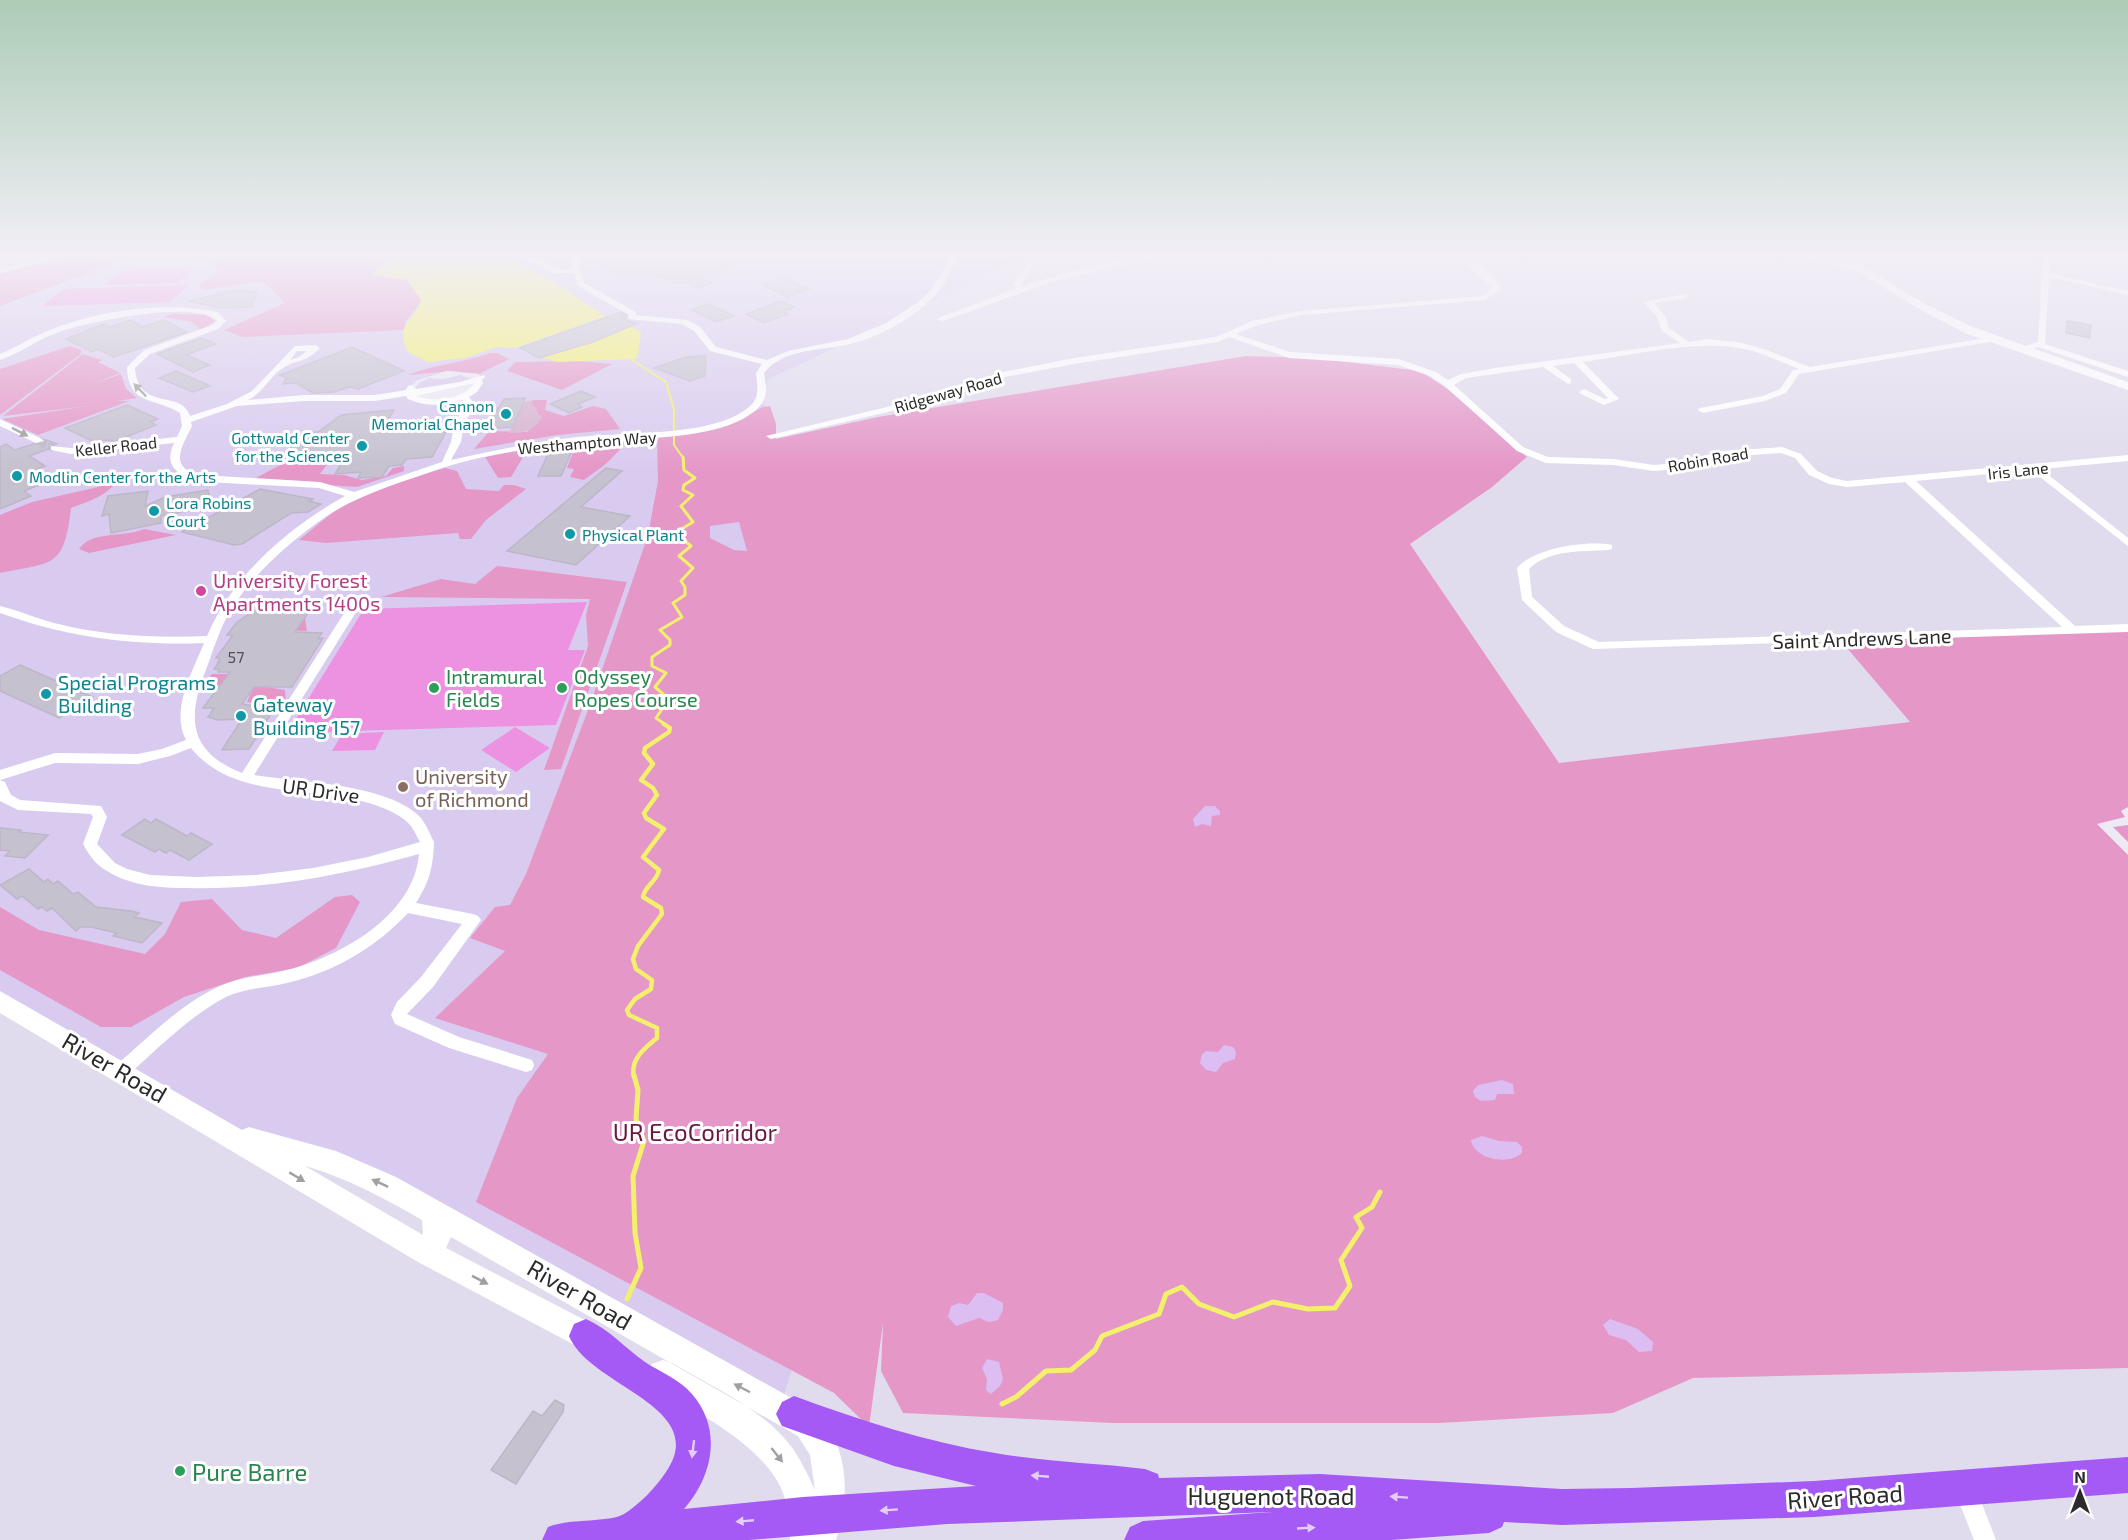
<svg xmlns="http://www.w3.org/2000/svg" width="2128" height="1540" font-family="'Exo 2',sans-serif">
<rect width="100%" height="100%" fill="#e1dced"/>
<polygon fill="#d9cbef" points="63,256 1021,256 994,272 767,380 764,407 805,1327 780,1408 432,1210 230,1134 0,1001 0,271"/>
<g fill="#e597c8" fill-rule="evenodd">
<polygon points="72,256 394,256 374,272 407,280 422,301 406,321 404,330 243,337 224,330 285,303 265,283 254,282 204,290 198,285 221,272 208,259 120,261 0,306 0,274"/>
<polygon points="174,314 206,315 215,321 201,330 192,322 163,317"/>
<polygon points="70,346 81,350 81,354 0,415 0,369"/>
<path d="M 490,353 L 497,353 L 509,359 L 479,374 L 453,371 L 408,375 C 435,364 463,363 490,353 Z"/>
<polygon points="83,354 102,360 98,362 120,373 93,384 121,374 126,389 137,398 117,401 129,401 38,435 2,419 88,406 3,416"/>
<path d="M 1246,356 L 1314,358 L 1420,371 L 1446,388 L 1527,457 L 1492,487 L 1410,544 L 1559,763 L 1910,722 L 1841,641 L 2128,631 L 2128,1368 L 1693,1378 L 1613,1413 L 1439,1423 L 1113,1423 L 903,1413 L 881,1371 L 883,1323 L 869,1427 L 834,1393 L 476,1202 L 517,1098 L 548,1054 L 435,1018 L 505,951 L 470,938 L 495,907 L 510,905 L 526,874 L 591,702 L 648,535 L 658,481 L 657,437 L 727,426 L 763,407 L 770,406 L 776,424 L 776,439 L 878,417 ZM 739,522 L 747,551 L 734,550 L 710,538 L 710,526 Z"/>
<polygon points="579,361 612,364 562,390 507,371 515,362"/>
<polygon points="533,400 547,400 545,410 564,416 593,406 606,409 620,429 557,435 474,449 487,434 493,431 527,432 541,419 531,403"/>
<polygon points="612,440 628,441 607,463 584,480 570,477 574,469 567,468 573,452 525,454 511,477 498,478 485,457 554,444"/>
<polygon points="329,462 320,474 344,475 362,480 386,476 393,468 404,466 404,471 357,487 252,480 284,463"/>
<polygon points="445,468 457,471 466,489 499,491 504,485 514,485 526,489 486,520 471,539 460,539 458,533 326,543 299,540 338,508 389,485"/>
<path d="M 116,483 C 104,497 87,502 71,508 C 64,569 53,562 0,573 L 0,515 L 32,502 Z"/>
<path d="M 144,529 L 176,535 L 89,553 L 79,549 C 92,530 124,538 144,529 Z"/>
<polygon points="497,566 627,582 561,769 544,770 588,646 586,615 590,599 381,597 441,579 475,584"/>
<polygon points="305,618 307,631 276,630 266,687 285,690 286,704 272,707 247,702 255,683 204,686 212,674 252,674 274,622"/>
<polygon points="352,895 360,902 336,948 297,968 245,977 184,997 131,1027 101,1027 0,970 0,907 39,930 145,954 165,934 181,902 212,899 242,930 276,938 335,897"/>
</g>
<g fill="#dcbef3">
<polygon points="1205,806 1215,806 1220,811 1220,815 1212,816 1211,826 1202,824 1195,827 1193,819"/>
<polygon points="1224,1045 1233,1047 1236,1052 1235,1059 1223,1063 1216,1072 1206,1070 1200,1063 1202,1054 1206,1051 1218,1052"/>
<polygon points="1502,1080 1513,1084 1514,1094 1497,1094 1495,1100 1481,1101 1475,1097 1473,1091 1478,1085"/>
<path d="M 1482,1136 L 1499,1141 L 1517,1142 L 1522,1147 L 1522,1153 C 1508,1166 1474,1159 1471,1140 Z"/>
<polygon points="977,1293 984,1293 1003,1303 1003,1310 998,1320 989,1322 979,1318 956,1326 948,1317 951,1306 959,1303 968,1305"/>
<polygon points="1610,1319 1638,1329 1653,1342 1652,1351 1639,1352 1626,1340 1609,1335 1603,1325"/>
<polygon points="987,1359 999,1362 1003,1379 1000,1386 991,1394 986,1390 987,1379 982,1368"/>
</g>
<path fill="#d7b3cf" d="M 533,400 L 531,403 L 537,408 L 536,413 L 542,416 C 536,431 523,433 509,433 L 524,402 Z"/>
<g fill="#ed92e0">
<polygon points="195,267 177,283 102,285 122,270"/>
<polygon points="189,285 170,302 42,306 64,289"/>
<polygon points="587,602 568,650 585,650 556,725 287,733 364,609"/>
<polygon points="515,727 550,748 516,772 481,750"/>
<polygon points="384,732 375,750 332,751 342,734"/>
</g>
<g fill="#eeeaf5" fill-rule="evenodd">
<path d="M 446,371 L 479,374 L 482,384 L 476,391 L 430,404 L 406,391 L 416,381 ZM 460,375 L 473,379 L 460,383 L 414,390 L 420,382 L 429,378 L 443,379 Z"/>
<polygon points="2128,807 2128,825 2113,827 2128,842 2128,855 2097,824 2125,817 2121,811"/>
</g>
<g fill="#f3f16c">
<path d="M 394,256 L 501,256 L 547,278 L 606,316 L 515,348 L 497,347 L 465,358 L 427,362 L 408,352 C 393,325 416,319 421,300 L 407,280 L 373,274 Z"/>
<polygon points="629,326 641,332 638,356 635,359 557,362 542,358"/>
</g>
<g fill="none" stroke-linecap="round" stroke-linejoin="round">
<polyline stroke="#f3f16c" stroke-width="2" points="629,358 666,382 674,410 674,445 684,459"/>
<polyline stroke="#f3f16c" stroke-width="3" points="666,725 656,718 669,699 655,687 666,673 652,666 652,657 670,645 670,640 660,630 682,617 673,603 685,595 685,587 681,581 693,568 679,556 691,546 675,533 693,522 681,506 693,495 683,490 684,485 695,478 684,470 683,457"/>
<path stroke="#f3f16c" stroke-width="4.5" d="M 634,1077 C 630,1059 645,1048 657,1038 L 657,1028 L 629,1015 L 627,1010 L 635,999 L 651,989 L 652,980 L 636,969 L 633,959 L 638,946 L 662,914 L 661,908 L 643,897 C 645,885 657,882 659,870 L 643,857 L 664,829 L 646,818 L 644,813 L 657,795 L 653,788 L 641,780 L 653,764 L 644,753 L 645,748 L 669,732 L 670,728 L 664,724"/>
<g stroke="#f3f16c" stroke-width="5">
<polyline points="627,1299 641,1268 635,1233 633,1176 644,1141 636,1119 638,1090 634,1075"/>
<polyline points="1002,1404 1016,1397 1046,1371 1071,1370 1095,1350 1102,1336 1159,1314 1166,1294 1182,1287 1199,1304 1234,1317 1273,1302 1308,1309 1335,1308 1350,1286 1341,1260 1362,1228 1356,1217 1372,1207 1380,1192"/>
</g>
</g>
<g fill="#c6c1cf" stroke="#bdb6c9" stroke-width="1.5">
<polygon points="608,256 668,256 692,266 713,259 731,266 698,277 712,283 698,288 681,282 676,283 643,270 626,276 602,265 617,260"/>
<polygon points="784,278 809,289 788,297 762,285"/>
<polygon points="236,290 257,292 252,307 220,308 188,301"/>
<polygon points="781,301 795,307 783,312 788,314 764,323 746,314"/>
<polygon points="709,304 734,316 716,322 691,310"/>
<polygon points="618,313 628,321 638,323 593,342 539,358 520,348"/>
<polygon points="131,320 142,327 164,320 187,332 114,357 98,349 92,352 66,339 104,324 110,327"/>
<polygon points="2067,321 2091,325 2090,338 2066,333"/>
<polygon points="201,338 216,344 186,355 210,365 193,372 157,354"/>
<polygon points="352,347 404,371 358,389 349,387 334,392 313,393 296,383 283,384 287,378 280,375"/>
<polygon points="706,356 705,376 690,381 654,368 686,357"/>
<polygon points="176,371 210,386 193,392 159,378"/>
<polygon points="581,391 595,397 578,404 582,407 569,413 550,404"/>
<polygon points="525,398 513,427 473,429 491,419 504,399"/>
<polygon points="127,405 158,419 150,422 156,425 116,441 104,440 96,443 65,428"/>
<polygon points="394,410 387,421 439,425 437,428 444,430 443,432 446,432 432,457 406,459 402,465 389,466 382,477 358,478 361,472 335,474 344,459 281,462 297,439 305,438 310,432 318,432 341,415"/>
<polygon points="46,440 58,444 49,444 49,449 29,456 45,466 29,472 44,483 24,491 31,496 0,509 0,447 6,444 15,450 33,444 45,443"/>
<polygon points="571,453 561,476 538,476 548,454"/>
<polygon points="606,468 622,471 581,507 630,516 576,565 507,551"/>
<polygon points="260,489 313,499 309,501 321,504 308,512 291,513 242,544 234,545 182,532"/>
<polygon points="208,490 211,506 161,516 161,523 111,533 109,514 102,516 108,496 148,491 145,506 165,497"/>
<polygon points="313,606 295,632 322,633 318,639 323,638 292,687 254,687 242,704 270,708 267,714 271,714 249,749 222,750 242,719 218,720 208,717 214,708 203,708 230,672 218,672 219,669 214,669 220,661 218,662 220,658 216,658 233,635 227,635 237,622 258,608"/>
<polygon points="20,665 93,697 59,718 0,691 0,676"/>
<polygon points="145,819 151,823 156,819 187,836 191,833 212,844 189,860 170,850 166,853 159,849 155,852 122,835"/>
<polygon points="0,828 21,830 19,832 48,835 25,858 5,856 10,851 0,850"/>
<polygon points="29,869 44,882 48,879 53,884 58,881 73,894 78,892 96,907 131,911 139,913 135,917 162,923 142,943 113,936 117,933 91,927 80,927 76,931 52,908 47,911 42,907 38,909 22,896 17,899 0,885"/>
<polygon points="555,1400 564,1405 563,1412 516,1484 491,1470 533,1411 542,1416"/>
</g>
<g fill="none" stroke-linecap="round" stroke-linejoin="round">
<g stroke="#bdb9c6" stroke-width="8" stroke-dasharray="8 4.5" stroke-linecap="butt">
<polyline points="620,312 631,317"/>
<polyline points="39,441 54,448"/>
</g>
<g fill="#fff" fill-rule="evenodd">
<polygon points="55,256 67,256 0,273 0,269"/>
<path d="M 520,256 L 529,256 L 558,269 L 572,269 L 573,256 L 580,256 L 580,269 L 584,283 L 636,312 L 636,315 L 687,320 L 700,327 L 716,347 L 767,360 L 788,351 L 848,339 L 886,323 L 917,303 L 931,290 L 952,256 L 959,256 C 952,268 947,281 938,292 C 918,316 880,337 850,344 C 822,351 783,348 764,373 C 766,386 769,397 759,407 C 722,445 621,436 570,443 C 526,449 475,456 433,471 C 393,485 355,496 321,520 C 286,545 251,576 229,613 C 219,631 214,648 207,667 C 187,716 187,751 242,773 L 355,596 L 359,595 L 365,598 L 254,775 C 298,782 389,784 420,817 C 426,824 430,834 434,842 C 433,867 430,881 416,903 L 473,914 L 478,916 L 481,920 L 433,987 L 407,1014 L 459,1037 L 532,1060 L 534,1065 L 532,1070 L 526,1072 L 449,1048 L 395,1024 L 391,1015 L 397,1002 L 421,977 L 462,924 L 408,913 C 375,948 334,972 287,983 C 267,988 246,988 228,996 C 190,1015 159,1048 127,1076 L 121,1078 L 115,1076 L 112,1071 L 115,1066 C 147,1039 178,1006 216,988 C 240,976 266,976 291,969 C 345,954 414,914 419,854 C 343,875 267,890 187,888 C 160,888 131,886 107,871 C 96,865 89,855 83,844 L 93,817 L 91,814 L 18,810 L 0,801 L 0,780 L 5,782 L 11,795 L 20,800 L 101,806 L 107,817 L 97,844 L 115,863 L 127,869 L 150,875 L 196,877 L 256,875 L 313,868 L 368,857 L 420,842 C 417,837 414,830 411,826 C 403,816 387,809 375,805 C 315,784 235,802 191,748 L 170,756 L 138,764 L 55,763 L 0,780 L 0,770 L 55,753 L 138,754 L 162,749 L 186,740 C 170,710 193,671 204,643 C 134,646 66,637 0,613 L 0,606 C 18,610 35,618 54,623 C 104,636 156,638 207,636 C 234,574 288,528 345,496 L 319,488 L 207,482 C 185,479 161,470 174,443 L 71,454 L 51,450 L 51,446 L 71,448 L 177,437 L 182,426 L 180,413 C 155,397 128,406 127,367 L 144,350 L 212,325 L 217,321 C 196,299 87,322 59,332 C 38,339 21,353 0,360 L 0,354 C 17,347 33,336 50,330 C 100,310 164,301 218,312 L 226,321 L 218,329 L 150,354 L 135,368 C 138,412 182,389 190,416 L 227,404 L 252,391 L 295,346 L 316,345 L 320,348 C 305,364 296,359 283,368 C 269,377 263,393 248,400 L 304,395 L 375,395 L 406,390 L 408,386 L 411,385 L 416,389 L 460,382 L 484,375 L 485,377 L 482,380 L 483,383 L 477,392 L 469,397 L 476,406 L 464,423 L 461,442 L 451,460 C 491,451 529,443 569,438 C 617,431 719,439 752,404 C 760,395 757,383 756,373 L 762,364 L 710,351 L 694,331 L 682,324 L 628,319 L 629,315 L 578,286 L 574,273 L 554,273 ZM 297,351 L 307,351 L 299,357 L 290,360 ZM 475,383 C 462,400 434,403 416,396 ZM 406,396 L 408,399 C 426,407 444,406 462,400 L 466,406 L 454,423 L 451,442 L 442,462 L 354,492 L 320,482 L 201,475 C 167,468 182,447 192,426 L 191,422 L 237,406 L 304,401 L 375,401 Z"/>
<path d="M 1032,256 L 1039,256 L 1022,284 L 1023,286 C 1063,274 1122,253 1163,256 L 1051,282 L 943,321 L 936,319 L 1017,288 L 1014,284 Z"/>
<path d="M 1455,256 C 1470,256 1492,274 1501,287 L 1500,289 L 1485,300 L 1301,315 L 1258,325 L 1236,334 L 1290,352 L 1399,359 L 1436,372 L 1448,380 L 1461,374 L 1495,368 L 1680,343 L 1662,331 L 1657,317 L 1644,302 L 1684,294 L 1687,294 L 1687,298 L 1654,303 L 1665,316 L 1669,328 L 1689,342 L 1708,339 L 1738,342 L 1764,349 L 1810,367 L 1992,337 L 1993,339 L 1989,342 L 1799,374 L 1786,393 L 1765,401 L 1703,413 L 1698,410 L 1700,408 L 1763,396 L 1780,389 L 1793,370 L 1799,369 C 1779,361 1759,351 1738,348 C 1695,340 1628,356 1583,362 L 1619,399 L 1604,405 L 1581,394 L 1579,392 L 1584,389 L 1605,399 L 1608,398 L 1574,363 L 1553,366 L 1571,379 L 1571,383 L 1568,384 L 1543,367 L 1466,378 L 1454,385 L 1523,447 L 1548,457 L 1613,459 L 1654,465 L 1677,463 L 1722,451 L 1782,447 L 1801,454 L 1817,471 L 1832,478 L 1847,481 L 2128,455 L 2128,461 L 2041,469 L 2128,538 L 2128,546 L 2031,470 L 1916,481 L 2075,626 L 2128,624 L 2128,632 L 1593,649 L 1556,632 L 1522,600 L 1517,568 C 1534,548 1587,540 1612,545 L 1612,549 L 1608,550 C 1582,552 1549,549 1529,569 L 1532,597 L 1564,626 L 1599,642 L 2062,627 L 1905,482 L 1847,487 L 1829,484 L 1809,475 L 1795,458 L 1781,453 L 1722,457 L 1677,469 L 1654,471 L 1613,465 L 1546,463 L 1517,451 L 1445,386 L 1430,376 L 1398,365 L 1289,358 L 1229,337 L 1218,342 L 1074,364 L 1005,377 L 888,412 L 771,439 L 766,436 L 883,408 L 1003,372 L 1074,358 L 1216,337 L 1252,321 L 1301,311 L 1483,296 L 1493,287 Z"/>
<polygon points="1801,256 1812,256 1867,271 1863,273"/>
<polygon points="2043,256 2050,256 2049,273 2128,291 2128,295 2049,277 2045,344 2128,371 2128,377 2038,347 2018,352 2018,348 2038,342"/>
<polygon points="0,419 42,439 44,441 36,443 0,426"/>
<polygon points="1965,1478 1973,1481 1996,1540 1974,1540 1954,1489 1957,1481"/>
</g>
<g fill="#fff" fill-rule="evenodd">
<polygon points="1833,256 1845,256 1927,305 1973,327 2128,382 2128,390 1965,333 1919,309"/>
<path d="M 0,991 L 242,1130 L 249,1127 L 336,1151 L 396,1177 L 820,1414 C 849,1454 850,1494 836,1540 L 790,1540 C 789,1528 789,1515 786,1503 C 775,1450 695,1411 652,1386 L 648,1375 L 652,1364 L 663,1360 L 674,1364 C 713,1387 762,1409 790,1445 C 800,1458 808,1475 815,1490 L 810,1455 L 798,1436 L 451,1237 L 446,1248 L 604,1330 L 609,1340 L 604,1350 L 594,1355 L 584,1350 L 418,1262 L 0,1013 ZM 305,1166 C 347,1178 384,1198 422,1220 L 423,1235 Z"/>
</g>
<path fill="#a559f5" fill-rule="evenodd" d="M 586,1319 C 609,1329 625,1348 645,1362 C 660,1372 679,1379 691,1393 C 723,1428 713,1476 684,1509 L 803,1497 L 976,1486 L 894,1466 L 782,1426 L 776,1414 L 782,1402 L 794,1396 C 860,1420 926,1442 995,1453 C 1045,1462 1095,1463 1145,1469 L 1158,1474 L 1159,1478 L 1320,1474 L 1562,1489 L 1631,1488 L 1814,1481 L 2128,1457 L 2128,1493 L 1814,1517 L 1562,1525 L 1504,1522 L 1502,1527 L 1489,1533 L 1391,1540 L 1124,1540 L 1130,1527 L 1143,1521 L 1273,1512 L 947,1524 L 749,1540 L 542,1540 L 548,1527 C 570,1518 608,1523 624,1514 C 640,1504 656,1487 666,1472 C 711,1406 590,1387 569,1336 L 574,1324 Z"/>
</g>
<defs><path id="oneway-solid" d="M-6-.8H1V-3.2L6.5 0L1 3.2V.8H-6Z" transform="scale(1.5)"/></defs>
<g fill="#a0a0a0">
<use href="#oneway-solid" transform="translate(140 390) rotate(-134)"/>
<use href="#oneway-solid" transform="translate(20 432) rotate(27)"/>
<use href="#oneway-solid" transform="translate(297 1177) rotate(31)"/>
<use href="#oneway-solid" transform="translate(380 1183) rotate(-155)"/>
<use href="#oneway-solid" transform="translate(480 1280) rotate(27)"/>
<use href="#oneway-solid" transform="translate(742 1388) rotate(-152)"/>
<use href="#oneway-solid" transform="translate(777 1455) rotate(52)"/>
</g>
<g fill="#e4cdfc">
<use href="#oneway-solid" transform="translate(693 1449) rotate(97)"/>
<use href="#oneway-solid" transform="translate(1040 1476) rotate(-175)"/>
<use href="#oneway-solid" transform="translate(1399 1497) rotate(-176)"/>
<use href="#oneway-solid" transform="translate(889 1510) rotate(176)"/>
<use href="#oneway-solid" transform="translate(745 1521) rotate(175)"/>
<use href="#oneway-solid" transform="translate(1306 1528) rotate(-3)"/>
</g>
<linearGradient id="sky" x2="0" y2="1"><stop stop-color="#acccb6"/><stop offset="0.54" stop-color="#f2eff7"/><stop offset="1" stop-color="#f2eff7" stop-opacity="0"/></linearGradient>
<rect width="2128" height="471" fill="url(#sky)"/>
<g fill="#0f9aa8" stroke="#fff" stroke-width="2">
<circle cx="506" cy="414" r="6"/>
<circle cx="362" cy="446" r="6"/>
<circle cx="17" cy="476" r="6"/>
<circle cx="154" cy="511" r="6"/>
<circle cx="570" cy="534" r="6"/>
<circle cx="46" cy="694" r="6"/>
<circle cx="241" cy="716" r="6"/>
</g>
<circle fill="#d1479c" stroke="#fff" stroke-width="2" cx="201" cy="591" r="6"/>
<g fill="#2e9e5b" stroke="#fff" stroke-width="2">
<circle cx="434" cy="688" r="6"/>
<circle cx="562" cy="688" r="6"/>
<circle cx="180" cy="1471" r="6"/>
</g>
<circle fill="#8d6e63" stroke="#fff" stroke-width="2" cx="403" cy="787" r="6"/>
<g text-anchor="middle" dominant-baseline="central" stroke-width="6" stroke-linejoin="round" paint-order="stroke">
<g font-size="16" fill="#2b2b2b" stroke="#fff">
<text transform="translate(948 392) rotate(-16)">Ridgeway Road</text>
<text transform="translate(587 442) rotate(-5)">Westhampton Way</text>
<text transform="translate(116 446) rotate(-6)">Keller Road</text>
<text transform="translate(1708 459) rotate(-10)">Robin Road</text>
<text transform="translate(2018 470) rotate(-6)">Iris Lane</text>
</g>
<g font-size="16" fill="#0d838f" stroke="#fff" text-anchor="start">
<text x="494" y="405" text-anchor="end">Cannon<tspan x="494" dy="18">Memorial Chapel</tspan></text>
<text x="350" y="437" text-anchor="end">Gottwald Center<tspan x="350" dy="18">for the Sciences</tspan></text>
<text x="29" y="476">Modlin Center for the Arts</text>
<text x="166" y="502">Lora Robins<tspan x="166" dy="18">Court</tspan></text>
<text x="582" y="534">Physical Plant</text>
</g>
<g font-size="16" fill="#525054">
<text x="236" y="656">57</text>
</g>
<g font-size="20" fill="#b23c85" stroke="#fff" text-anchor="start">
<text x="213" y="580">University Forest<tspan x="213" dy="23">Apartments 1400s</tspan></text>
</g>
<g font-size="20" fill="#2b2b2b" stroke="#fff">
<text transform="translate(1862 638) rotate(-2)">Saint Andrews Lane</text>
<text transform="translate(321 790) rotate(8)">UR Drive</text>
</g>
<g font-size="20" fill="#27864d" stroke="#fff" text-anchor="start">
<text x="446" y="676">Intramural<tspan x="446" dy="23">Fields</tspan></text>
<text x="574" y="676">Odyssey<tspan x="574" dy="23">Ropes Course</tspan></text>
</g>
<g font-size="20" fill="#0d838f" stroke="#fff" text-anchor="start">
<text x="58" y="682">Special Programs<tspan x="58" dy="23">Building</tspan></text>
<text x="253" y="704">Gateway<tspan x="253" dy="23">Building 157</tspan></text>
</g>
<g font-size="20" fill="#785e54" stroke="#fff" text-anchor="start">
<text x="415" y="776">University<tspan x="415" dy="23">of Richmond</tspan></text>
</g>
<g font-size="24" fill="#2b2b2b" stroke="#fff">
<text transform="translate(115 1067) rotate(30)">River Road</text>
<text transform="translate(580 1294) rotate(30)">River Road</text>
<text x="1271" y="1495">Huguenot Road</text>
<text transform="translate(1845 1496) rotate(-4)">River Road</text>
</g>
<g font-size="24" fill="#6a1840" stroke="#fff">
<text x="695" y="1131">UR EcoCorridor</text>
</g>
<g font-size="24" fill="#27864d" stroke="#fff" text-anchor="start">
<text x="192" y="1471">Pure Barre</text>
</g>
</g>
<g transform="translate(2080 1492)" stroke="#ffffff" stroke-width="4.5" paint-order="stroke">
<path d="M0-4.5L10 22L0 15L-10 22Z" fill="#2b2b2b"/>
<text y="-9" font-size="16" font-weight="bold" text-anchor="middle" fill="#2b2b2b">N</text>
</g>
</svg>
